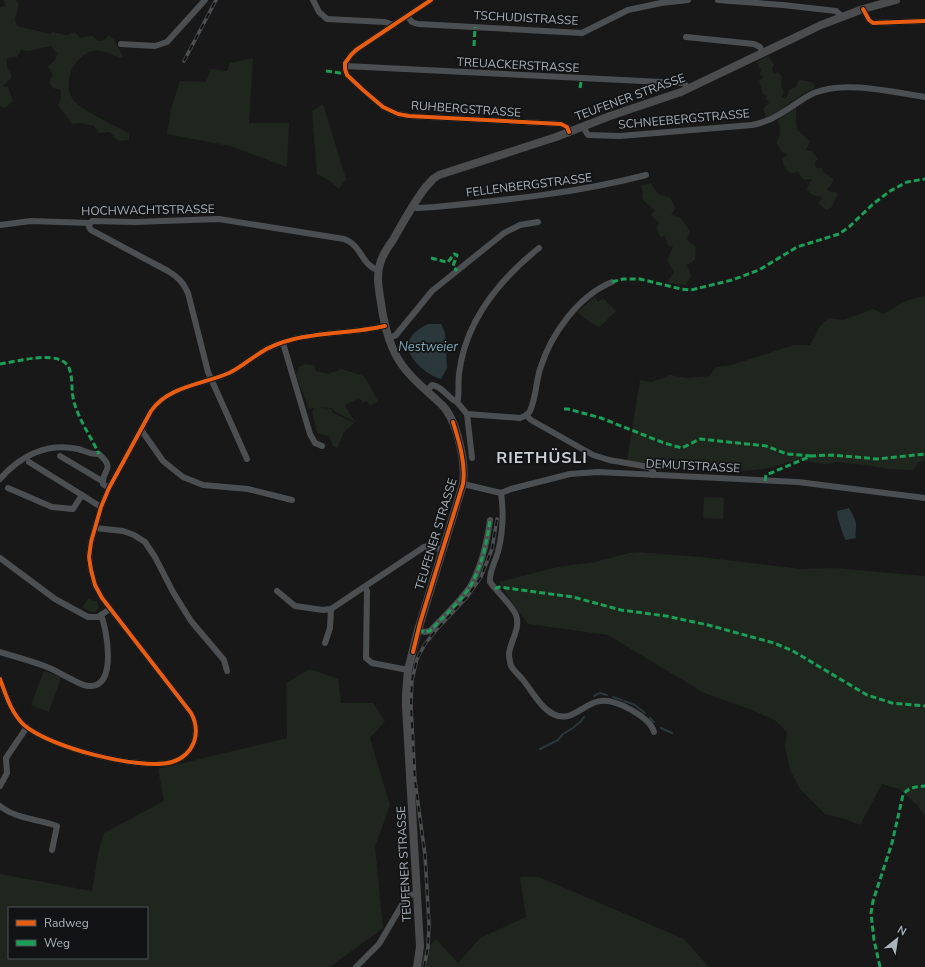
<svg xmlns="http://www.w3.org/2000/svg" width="925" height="967" font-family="'Nunito Sans',sans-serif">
<rect width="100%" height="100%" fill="#181818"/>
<g fill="#1f261e" fill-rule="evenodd">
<path d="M 4,0 L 16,0 L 19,5 L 15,19 L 17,26 L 51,34 L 52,32 L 67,35 L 75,32 L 80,38 L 92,36 L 98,41 L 104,40 L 109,35 L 114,40 L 123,56 L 119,58 C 110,53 100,48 90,52 C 73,58 63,82 72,98 C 78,109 116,126 129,133 L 129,140 L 118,141 L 110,132 L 99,133 L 94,126 L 80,123 L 72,124 L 58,105 L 61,98 L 61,90 L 53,88 L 49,82 L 53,74 L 48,67 L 55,60 L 57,53 L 51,46 L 29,51 L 21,50 L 17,57 L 7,58 L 7,68 L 11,74 L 11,78 L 3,86 L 8,87 L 13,101 L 5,108 L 0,106 L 0,7 L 6,6 Z"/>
<path d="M 768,56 L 774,65 L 772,69 L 774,73 L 778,72 L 782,77 L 781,86 L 784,91 L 782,97 L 786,98 C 789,92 788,89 796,87 L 799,80 L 808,81 L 813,83 L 815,88 C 797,95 784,110 766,118 L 763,109 L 769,102 L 766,99 L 767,96 L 763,94 L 759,81 L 764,76 L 760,74 L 761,68 L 759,68 L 757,62 Z"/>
<polygon points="253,58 249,123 289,123 287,167 230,146 167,134 171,109 180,81 206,82 211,69 227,71 230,63"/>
<polygon points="323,104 346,179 339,189 330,181 317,174 312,111"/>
<path d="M 796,108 L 796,120 L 797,130 L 810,141 L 806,150 L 812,151 L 818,159 L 815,162 L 816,168 L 822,168 L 823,172 L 834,179 L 831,185 L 827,189 L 831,192 L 836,192 L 838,195 L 834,202 L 832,207 L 826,210 L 818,203 L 822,198 L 820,196 C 814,197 811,194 807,190 L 809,184 L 812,179 L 807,179 L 804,180 L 797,171 L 794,173 L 790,173 L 784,166 L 782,158 L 788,155 L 782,152 L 776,142 C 782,136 781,128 777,121 Z"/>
<polygon points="651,183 658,194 670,198 676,208 671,215 680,217 690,231 687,240 696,247 695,260 687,265 691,276 686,285 675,284 667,282 674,272 667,260 673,247 668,245 665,236 660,237 657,228 659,223 651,215 655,210 647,204 642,198 643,193 641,185"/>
<polygon points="595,296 598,302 603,298 616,311 599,327 585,319 578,312"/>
<path d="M 925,296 L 925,460 L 918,463 L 913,470 L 888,469 L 873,466 L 838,462 L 825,464 L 806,461 L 789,462 L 770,468 L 733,472 L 674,468 L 660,465 L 627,461 L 640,380 L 652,382 L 670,375 L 687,378 L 710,376 L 716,367 L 728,366 L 794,345 L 810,345 L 820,326 L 829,318 L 843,320 L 873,309 L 884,314 C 897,305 909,298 925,296 Z"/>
<polygon points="305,364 314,365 316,371 328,374 341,369 364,376 378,401 371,406 367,401 363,403 359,398 347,404 345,406 355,422 334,411 332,408 315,407 331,409 333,413 354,423 344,432 337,448 333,446 329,436 317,433 312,412 314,408 309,409 296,375 299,367"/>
<polygon points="704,497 724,498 723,519 703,518"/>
<polygon points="637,552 701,557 802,569 835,568 925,576 925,817 917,805 899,789 882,784 860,825 845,819 825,814 800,789 790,770 785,746 787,732 776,721 752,710 704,693 608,635 528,624 515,607 499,582 557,567 595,562 629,553"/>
<polygon points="89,598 94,601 97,601 99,607 96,612 90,612 82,607"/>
<path d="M 310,669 L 338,679 L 341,703 L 373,703 L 385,721 L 370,738 L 390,805 L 375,847 L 383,928 L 330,967 L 0,967 L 0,874 L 92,891 L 99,849 L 104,833 L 164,801 L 158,769 L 287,738 L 286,683 ZM 9,908 L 147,908 L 147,958 L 9,958 Z"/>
<polygon points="44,671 61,677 49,712 31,705"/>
<polygon points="520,877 539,877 684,939 709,967 411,967 436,939 458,963 480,938 526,917"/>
</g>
<g fill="#2a383b">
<path d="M 428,324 L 441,324 L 445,333 L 447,368 L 441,379 C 428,376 403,356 409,341 C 413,332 420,328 428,324 Z"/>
<path d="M 849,508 C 852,514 857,520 856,527 C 856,532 855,534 856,538 L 845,540 C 842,530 838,522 837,511 Z"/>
</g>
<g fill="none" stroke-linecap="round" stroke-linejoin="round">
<g stroke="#2a383b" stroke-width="2">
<polyline points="594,696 600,693 607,695"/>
<polyline points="613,697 622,700"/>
<polyline points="624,701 635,705 645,713"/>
<polyline points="650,718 654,722"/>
<polyline points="661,728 672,733"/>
<polyline points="540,749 558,740 563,734 573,728 581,721 584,717"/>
</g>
<g stroke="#4c4f51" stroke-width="6">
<polyline points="313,0 319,12 327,19 385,22 394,25"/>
<polyline points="431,0 356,50 351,55 345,63 345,69 347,75 363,90 383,107 398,114 409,116 561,124 567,127 569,132"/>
<polyline points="718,0 783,5 836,11 842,16"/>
<polyline points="863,9 869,20 873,23 925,21"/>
<polyline points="407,16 412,22 418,24 582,33 628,10 661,3 688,0"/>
<polyline points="686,37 754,44 760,47 763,53"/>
<polyline points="121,44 155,46 167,42 205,0"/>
<polyline points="345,66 682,83 685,84 689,89"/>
<path d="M 583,127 L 588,135 L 620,136 L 752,125 C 762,123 771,120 780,114 C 791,108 801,99 814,93 C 844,80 892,92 925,97"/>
<path d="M 413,206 L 417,208 L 435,207 C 507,200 577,193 646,175"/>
<path d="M 90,223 L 89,227 L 91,230 L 168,271 C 178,277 183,282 188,293 L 208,372 L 247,459"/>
<path d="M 0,225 L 31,221 L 90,223 L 92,221 L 135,222 L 219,219 L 344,239 C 362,245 361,265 378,270"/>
<polyline points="388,339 396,335 432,291 504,233 520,225 538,222"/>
<polyline points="283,343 310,434 315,443 322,446"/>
<path d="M 427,391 L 432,385 C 442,386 448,398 457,402"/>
<path d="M 467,414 L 520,418 C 525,416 528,415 530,411 C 536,398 536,382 540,369 C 551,334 578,296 612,282"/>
<polyline points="526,415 531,420 593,455 609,460 649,467 653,470 653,475"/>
<polyline points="142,431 163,461 183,477 203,485 248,489 292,500"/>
<polyline points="60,456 102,481"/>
<path d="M 472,458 L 467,414 L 457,402 L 458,399 C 459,391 458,382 459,374 C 465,321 499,280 539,248"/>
<polyline points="29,462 82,495"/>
<path d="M 0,479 C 20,456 47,442 78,449 C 85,451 92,455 99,454 C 117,470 101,470 103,484 L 109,488"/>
<polyline points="463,484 501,493 511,489 570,474 598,472 798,482 925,498"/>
<polyline points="8,488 52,507 73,509 82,495 101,507"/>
<path d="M 501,493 C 504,513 503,532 498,552 C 495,562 489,572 490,582 C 497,592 512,605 516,615 C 521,629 510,641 509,654 C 509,658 510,662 511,666 C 514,671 519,675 523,680 C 532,691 540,707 553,714 C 572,724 584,702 601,701 C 616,699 650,717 654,732"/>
<polyline points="95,528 123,531 134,535 145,542 155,557 173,592 191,621 224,660 227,671"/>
<polyline points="0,558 55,599 88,617 98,617 110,609"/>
<polyline points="365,587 367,591 366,658 372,663 408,670"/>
<polyline points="277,591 295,606 323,610 331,609 424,547 429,546 442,550"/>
<path d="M 418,630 L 424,632 L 430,631 C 442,618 462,600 471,585 C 482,565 487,542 490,520"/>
<polyline points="325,643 330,628 331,609"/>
<path d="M 0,652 C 16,657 32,661 47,667 C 55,670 63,675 71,679 C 77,682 84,687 91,686 C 117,685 107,630 101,615"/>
<path d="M 0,679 C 6,695 11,713 24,725 C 49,747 140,771 172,762 C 182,759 190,752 194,742 C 197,733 196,722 191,713 L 102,598 L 95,585 L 91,570 L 89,557 L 91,542 L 101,507 L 109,488 L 151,411 C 168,386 204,384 229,373 C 240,368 250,359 260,353 C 270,346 282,342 294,339 C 323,332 355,333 385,326"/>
<polyline points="0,786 7,773 6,758 27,727"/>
<path d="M 0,806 C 16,819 38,819 57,826 L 52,850"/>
<polyline points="356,967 379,944 406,898 409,895 417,894"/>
</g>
<path stroke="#4a4c4d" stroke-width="8" d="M 417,967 L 420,946 L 406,707 L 406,694 L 408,670 L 418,630 L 463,484 C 466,462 457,419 441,404 C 428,391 413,381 402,365 C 389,347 384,325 381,303 C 379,290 376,276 380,264 C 382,255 388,247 393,240 C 403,222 413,204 425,188 L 433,179 L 439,175 L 556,137 L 610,116 L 681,92 L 821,25 L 863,9 L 896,0"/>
<defs>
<g id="rail">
<polyline points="184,61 216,0"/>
<polyline points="424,967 428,947 429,924 425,855 415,781 411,705 412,680 417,659 425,644 437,629 467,597 481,577 492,549 497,519"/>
</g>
</defs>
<use href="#rail" stroke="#4c4f51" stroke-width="3.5"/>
<use href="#rail" stroke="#121314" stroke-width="2" stroke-dasharray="6" stroke-linecap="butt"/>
<g stroke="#1a9f57" stroke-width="3" stroke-dasharray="6 3" stroke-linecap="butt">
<polyline points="474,46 475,27"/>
<polyline points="326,71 340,73 345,71"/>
<polyline points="580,88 581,82"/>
<polyline points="431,258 446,262 448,262 454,254 457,255 453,266 457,271"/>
<polyline points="612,282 623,279 640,279 681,289 691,290 732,280 759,270 797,247 839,234 849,227 873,204 890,191 907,182 925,179"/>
<path d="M 0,364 C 16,362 65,347 70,371 C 73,381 71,392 74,402 C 79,420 91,437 99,454"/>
<polyline points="564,409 568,409 601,418 664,443 682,448 700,439 766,446 787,454 811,456"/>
<polyline points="765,481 766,475 811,456 832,455 877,459 925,454"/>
<polyline points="495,589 499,587 573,597 621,610 666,616 708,625 774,643 793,651 867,695 892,703 925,706"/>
<path d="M 418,630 L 424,632 L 430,631 C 442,618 462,600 471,585 C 482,565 487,542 490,520"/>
<path d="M 880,967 L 874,940 L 871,913 L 873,901 L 892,843 L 903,795 C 908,787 916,787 925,786"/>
</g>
<defs>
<g id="cycleway">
<polyline points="431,0 356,50 351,55 345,63 345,69 347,75 363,90 383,107 398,114 409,116 561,124 567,127 569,132"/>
<polyline points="863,9 869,20 873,23 925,21"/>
<path d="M 413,652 L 420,623 L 463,484 C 466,464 459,441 453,422"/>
<path d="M 0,679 C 6,695 11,713 24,725 C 49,747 140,771 172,762 C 182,759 190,752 194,742 C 197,733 196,722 191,713 L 102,598 L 95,585 L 91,570 L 89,557 L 91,542 L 101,507 L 109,488 L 151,411 C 168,386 204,384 229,373 C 240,368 250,359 260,353 C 270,346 282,342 294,339 C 323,332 355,333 385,326"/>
</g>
</defs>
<use href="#cycleway" stroke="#121314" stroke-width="6"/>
<use href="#cycleway" stroke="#e95d12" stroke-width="4"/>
</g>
<g text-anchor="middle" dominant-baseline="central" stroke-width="3.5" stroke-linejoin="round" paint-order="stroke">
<g font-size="12" fill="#a9b3ba" stroke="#121314">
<text transform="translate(526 18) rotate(3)">TSCHUDISTRASSE</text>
<text transform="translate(518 65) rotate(3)">TREUACKERSTRASSE</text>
<text transform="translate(630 97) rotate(-20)">TEUFENER STRASSE</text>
<text transform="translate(466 109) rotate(4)">RUHBERGSTRASSE</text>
<text transform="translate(684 119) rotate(-5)">SCHNEEBERGSTRASSE</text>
<text transform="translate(529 185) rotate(-7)">FELLENBERGSTRASSE</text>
<text transform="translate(148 210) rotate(-1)">HOCHWACHTSTRASSE</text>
<text transform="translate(693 466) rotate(3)">DEMUTSTRASSE</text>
<text transform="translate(436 534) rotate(-73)">TEUFENER STRASSE</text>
<text transform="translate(404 864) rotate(-93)">TEUFENER STRASSE</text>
</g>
<g font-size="13" font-style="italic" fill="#7eabb7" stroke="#121314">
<text x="428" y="347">Nestweier</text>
</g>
<g font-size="16" font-weight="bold" letter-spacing="1" fill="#cad0d6" stroke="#121314">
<text x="542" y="458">RIETHÜSLI</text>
</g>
</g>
<rect x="8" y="907" width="140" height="52" fill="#121314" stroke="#4e5356"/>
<rect x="16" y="920" width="20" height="6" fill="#e95d12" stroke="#4e5356"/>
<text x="44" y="927" font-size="12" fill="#a9b3ba">Radweg</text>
<rect x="16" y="940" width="20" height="6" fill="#1a9f57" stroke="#4e5356"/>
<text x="44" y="947" font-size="12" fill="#a9b3ba">Weg</text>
<g transform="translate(897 939) rotate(30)" stroke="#121314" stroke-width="3" paint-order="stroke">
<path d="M0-3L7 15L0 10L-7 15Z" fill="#a9b3ba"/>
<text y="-6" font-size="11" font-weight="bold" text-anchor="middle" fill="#a9b3ba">N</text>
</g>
</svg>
